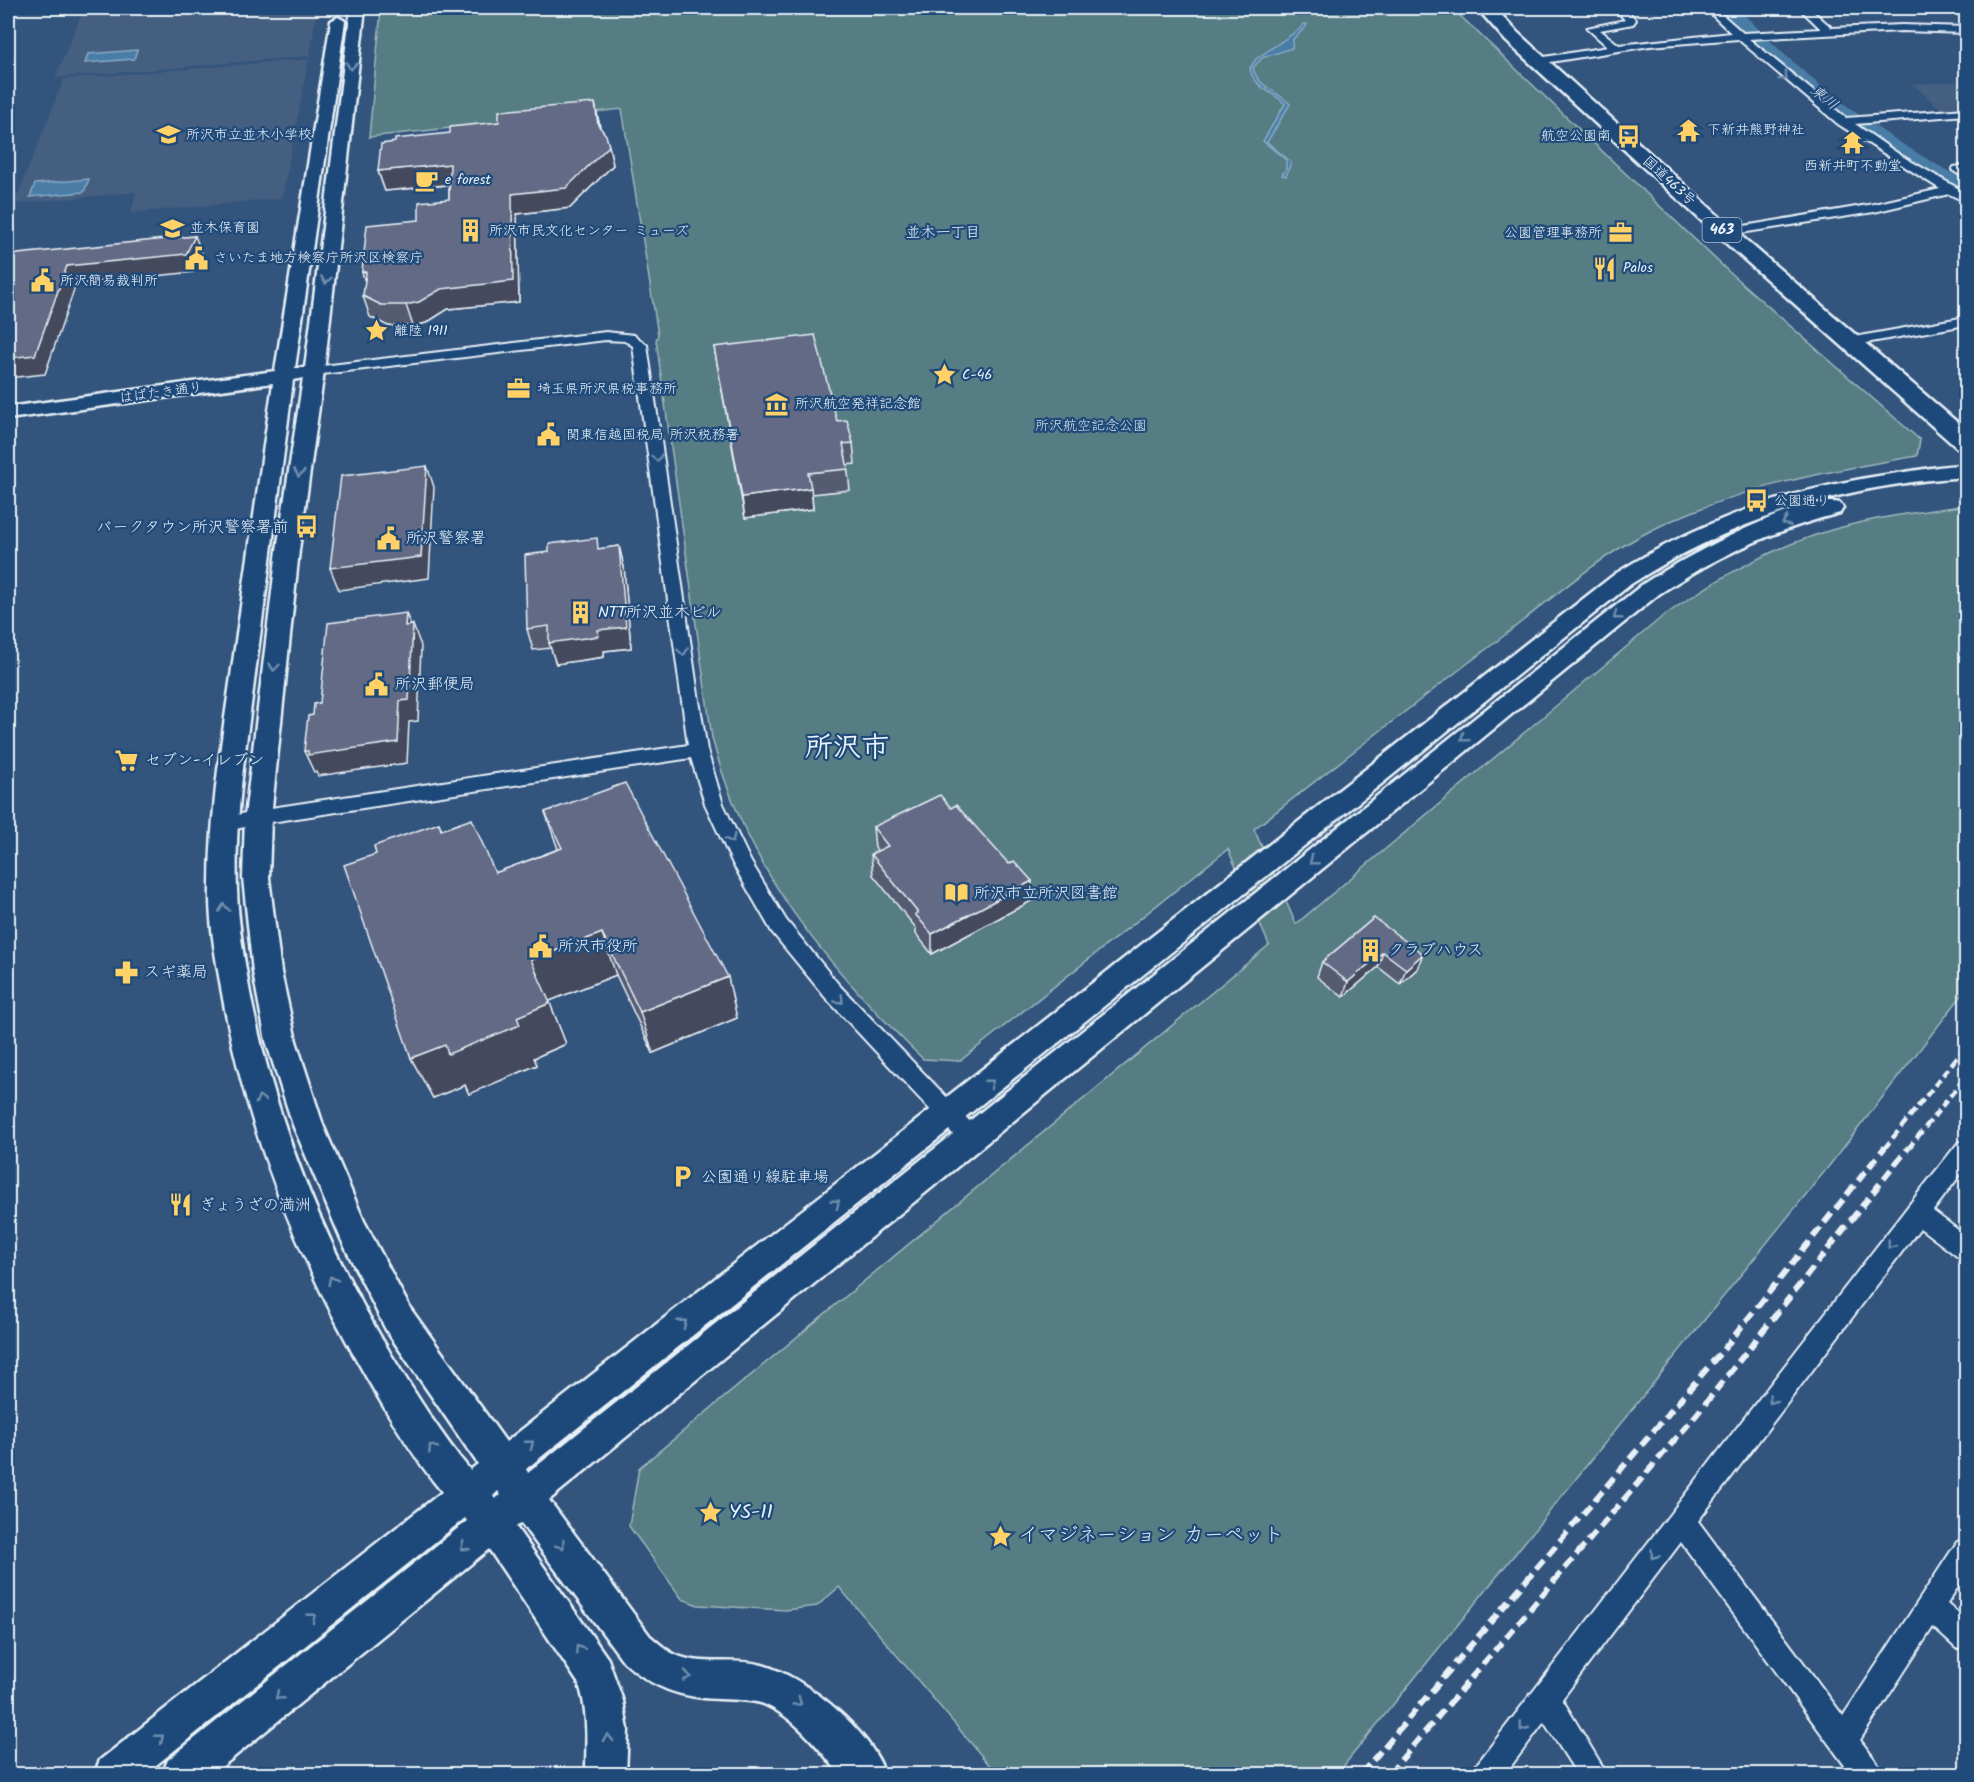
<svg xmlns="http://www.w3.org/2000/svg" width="1974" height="1782" font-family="Kalam,'Klee One',sans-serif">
<rect width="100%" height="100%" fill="#33547d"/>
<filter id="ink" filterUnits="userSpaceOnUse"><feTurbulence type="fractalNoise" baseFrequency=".0167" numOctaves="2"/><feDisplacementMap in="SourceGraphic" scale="12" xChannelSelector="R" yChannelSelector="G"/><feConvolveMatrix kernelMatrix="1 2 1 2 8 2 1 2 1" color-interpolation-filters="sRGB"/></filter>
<g filter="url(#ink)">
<g fill="#445e81">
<polygon points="84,8 317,8 310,56 55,78"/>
<polygon points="309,59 282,198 131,213 136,192 14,204 64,79"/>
<polygon points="1966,81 1966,109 1943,111 1912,84"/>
</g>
<path fill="#577d83" stroke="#a0b7be" stroke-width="1.5" d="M 414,8 L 1452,8 L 1729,272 L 1920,440 L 1917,456 C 1823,472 1738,487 1652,530 C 1597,557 1549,601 1501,638 C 1418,701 1336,765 1254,829 L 1296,924 L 1662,617 C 1721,575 1782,541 1854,524 C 1890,515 1929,511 1966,505 L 1966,990 L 1829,1166 L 1337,1774 L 997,1774 L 839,1587 L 817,1606 L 786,1610 L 698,1605 L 682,1599 L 629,1526 L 639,1468 L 1269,945 L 1228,849 L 960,1061 L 923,1059 C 825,964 747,872 712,738 L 656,340 L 658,335 L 622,109 L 369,137 L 381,10 Z"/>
<g fill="#497da6" stroke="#89abc7" stroke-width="1.5">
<path d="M 1303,24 L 1307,24 L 1306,27 L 1293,39 L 1292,48 L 1262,58 L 1253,68 C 1258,88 1278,91 1290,104 L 1267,142 L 1291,162 L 1286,176 L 1282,175 L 1286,169 L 1286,160 L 1263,141 L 1285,104 C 1274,92 1253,88 1250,68 L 1256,59 L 1301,28 Z"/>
<polygon points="137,50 134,59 85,63 88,54"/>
<polygon points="89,179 84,192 30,197 35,184"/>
</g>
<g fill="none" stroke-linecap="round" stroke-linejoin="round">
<path fill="#497da6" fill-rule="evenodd" d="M 1715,8 L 1737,8 C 1756,25 1773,45 1793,62 C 1845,109 1905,148 1966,181 L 1966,198 L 1957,196 L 1909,169 L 1841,123 L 1776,71 Z"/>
<defs>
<g id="street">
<polygon points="1615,8 1625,8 1636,20 1633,24 1600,30 1619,45 1731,33 1705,8 1715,8 1743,33 1821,29 1799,8 1809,8 1832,28 1902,25 1966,27 1966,33 1902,31 1749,39 1846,118 1966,109 1966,115 1855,124 1900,155 1966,193 1966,202 1949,194 1874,212 1722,236 1722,230 1726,229 1874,204 1940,189 1838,124 1738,39 1650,46 1538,64 1533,61 1538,58 1608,47 1587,28 1625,20"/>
<polygon points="1966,165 1966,179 1952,170 1954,167"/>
<polygon points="1966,317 1966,325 1849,346 1842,342 1849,338"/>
<polygon points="606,332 634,335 647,345 697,688 707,750 723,804 751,862 786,920 839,985 980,1132 983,1139 980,1146 972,1149 964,1146 825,997 772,932 733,864 705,804 691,758 258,824 227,831 220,829 218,824 220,819 258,810 688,745 633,346 625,341 606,340 314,375 307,371 314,367"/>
<polygon points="1966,1140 1966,1167 1933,1211 1966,1236 1966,1260 1958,1257 1920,1228 1698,1521 1843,1716 1957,1542 1966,1538 1966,1574 1947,1604 1966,1620 1966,1651 1956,1648 1933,1627 1860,1740 1878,1764 1882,1774 1851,1774 1681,1542 1562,1699 1607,1774 1577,1774 1544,1722 1505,1774 1473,1774 1477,1764 1909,1205 1958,1143"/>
</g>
<path id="secondary" d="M 351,8 L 365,8 L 324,371 L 299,550 L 271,817 L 269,878 L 281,972 L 296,1041 L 323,1125 L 364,1221 L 410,1308 L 506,1442 L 1615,574 C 1702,519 1796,487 1898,473 C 1921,470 1943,465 1966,465 L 1966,477 C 1847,484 1732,519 1631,584 L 526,1469 L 528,1473 L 1643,584 C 1678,561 1801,493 1840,503 L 1843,508 L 1840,513 C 1774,530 1715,557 1659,594 L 549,1500 L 650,1636 C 658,1642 666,1651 676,1655 C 702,1667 734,1657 762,1665 C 806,1677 871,1731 885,1774 L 840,1774 C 819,1749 797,1719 766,1705 C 753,1699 735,1700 720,1699 C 682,1698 652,1688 624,1662 L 521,1523 L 516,1527 L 608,1659 L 623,1701 L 628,1730 L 626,1774 L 586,1774 C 586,1743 589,1715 579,1684 L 489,1549 L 213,1774 L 162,1774 L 168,1760 L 467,1521 L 465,1518 L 145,1774 L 94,1774 L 100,1760 L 442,1492 C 414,1458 390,1418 368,1380 C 298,1259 246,1130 222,993 C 216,959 209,923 210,888 C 210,809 223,733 234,655 C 247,564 260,473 273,383 L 8,419 L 8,407 L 275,371 L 331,21 L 338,17 L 345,21 L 295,368 L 305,368 ZM 303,378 L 277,550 L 245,817 L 243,878 L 253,972 L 266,1041 L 293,1125 L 341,1239 L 386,1330 L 478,1464 L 470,1470 C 441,1435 416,1395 392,1356 C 324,1243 275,1122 250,993 C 244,959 238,924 237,890 C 234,815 247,740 256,666 C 269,571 281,475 293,380 ZM 498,1491 L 501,1495 L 495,1499 L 493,1496 Z"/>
<polygon id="highway" points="1477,8 1495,8 1518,33 1733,229 1966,430 1966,450 1957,448 1719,237 1506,41"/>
</defs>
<use href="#street" stroke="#e8f1f8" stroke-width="4"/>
<use href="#secondary" stroke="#e8f1f8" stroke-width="5"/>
<use href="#highway" stroke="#e8f1f8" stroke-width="5"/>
<use href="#street" fill="#1f4a7a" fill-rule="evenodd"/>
<use href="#secondary" fill="#1f4a7a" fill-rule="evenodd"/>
<use href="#highway" fill="#1f4a7a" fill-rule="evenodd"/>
<g stroke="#e8f1f8" stroke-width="4.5" stroke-dasharray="9 4.5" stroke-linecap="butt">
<polyline points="1884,1149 1966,1046"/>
<polyline points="1908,1149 1966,1076"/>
</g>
<g stroke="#e8f1f8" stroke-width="6" stroke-dasharray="12 6" stroke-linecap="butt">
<polyline points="1361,1774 1727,1345 1885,1147"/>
<polyline points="1389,1774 1697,1414 1909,1147"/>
</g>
</g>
<g fill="#545b72" stroke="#e8f1f8" stroke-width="1.5">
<polygon points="599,122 600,127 609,146 613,165 570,208 517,214 519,302 448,309 426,323 413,326 388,326 370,317 363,296 365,282 362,272 419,220 449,199 449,185 385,191 378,171"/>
<polygon points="714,347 837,421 853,443 855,464 847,465 850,490 812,494 813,509 745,518"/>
<polygon points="619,546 624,567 631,648 604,651 604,657 556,664 551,648 533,650 527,629 599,549"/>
<polygon points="545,812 737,1018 653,1053 616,975 549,1001 566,1044 534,1058 537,1065 469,1094 465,1085 433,1098 411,1058 376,854 439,823 442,830 495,873 558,849"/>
<polygon points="873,827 1031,901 932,954 916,934 916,928 873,875 871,854 878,851 875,848"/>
<polygon points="1374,918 1417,969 1400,984 1378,967 1343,997 1317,977 1322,962"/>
</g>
<g fill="#454a5d" stroke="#e8f1f8" stroke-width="1.5">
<polygon points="595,103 599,122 602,145 598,125"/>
<polygon points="609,146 613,165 570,208 517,214 519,302 448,309 426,323 413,326 406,305 512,194"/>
<polygon points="450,164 455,184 385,191 378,171"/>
<polygon points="195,236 202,253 194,272 76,284 45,374 8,378 8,358 67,266"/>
<polygon points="362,272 366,272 369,293"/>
<polygon points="427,466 434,487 429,578 339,590 330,568"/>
<polygon points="811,488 813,509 745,518 742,497"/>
<polygon points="619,546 624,567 631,648 604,651 604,657 556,664 549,643 598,630"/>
<polygon points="406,613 412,629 413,625 421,646 418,721 409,722 407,763 318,776 316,772 314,772 304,751 405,626"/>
<polygon points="1032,881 1031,901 932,954 932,934"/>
<polygon points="602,933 616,975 547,1002 531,960"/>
<polygon points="1383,952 1378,967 1343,997 1348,982"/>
<polygon points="1423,954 1417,969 1400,984 1406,969"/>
<polygon points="728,977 737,1018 653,1053 640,1012"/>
<polygon points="550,1003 566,1044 534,1058 537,1065 469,1094 465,1085 433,1098 411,1058"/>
</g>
<g fill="#626a85" stroke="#e8f1f8" stroke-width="1.5">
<polygon points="595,103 598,125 606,135 609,146 566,188 512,194 513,281 441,289 419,302 406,305 381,305 363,296 366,272 362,272 367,225 419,220 419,202 449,199 450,164 378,171 381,144 395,142 395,139 450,133 450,127 499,122 499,111"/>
<polygon points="195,236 186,254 67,266 35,355 8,358 8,255"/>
<polygon points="815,335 837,421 847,420 853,443 843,444 848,469 808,473 811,488 742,497 714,347"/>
<polygon points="427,466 421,557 330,568 341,476"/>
<polygon points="597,538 598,549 619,546 626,627 598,630 599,636 549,643 549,626 527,629 525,555 549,552 549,544"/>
<polygon points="406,613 405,626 413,625 409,700 400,701 398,742 308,755 308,751 304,751 308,716 313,715 314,704 320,703 328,623"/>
<polygon points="625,783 728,977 640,1012 602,933 531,960 550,1003 517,1017 520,1025 448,1054 445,1045 411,1058 344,865 376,854 374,846 439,823 441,830 472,819 495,873 562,848 545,812"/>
<polygon points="940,795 951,808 956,805 1009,864 1014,861 1032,881 932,934 915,914 918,913 871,854 888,846 873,827"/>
<polygon points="1374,918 1423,954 1406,969 1383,952 1348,982 1322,962"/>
</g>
<defs><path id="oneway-chevron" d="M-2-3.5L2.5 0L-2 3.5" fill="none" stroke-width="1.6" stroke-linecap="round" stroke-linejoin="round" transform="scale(1.5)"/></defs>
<g stroke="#6f8dac">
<use href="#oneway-chevron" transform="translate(351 66) rotate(96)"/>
<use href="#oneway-chevron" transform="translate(1784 77) rotate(40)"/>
<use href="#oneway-chevron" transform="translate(326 280) rotate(97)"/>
<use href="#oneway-chevron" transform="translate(657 458) rotate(82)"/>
<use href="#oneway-chevron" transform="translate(299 473) rotate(99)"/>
<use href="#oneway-chevron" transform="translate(1786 522) rotate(160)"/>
<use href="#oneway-chevron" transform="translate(1617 616) rotate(142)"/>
<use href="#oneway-chevron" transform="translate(683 652) rotate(83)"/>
<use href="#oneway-chevron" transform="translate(274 667) rotate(97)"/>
<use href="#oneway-chevron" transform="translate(1464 738) rotate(141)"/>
<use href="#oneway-chevron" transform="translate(731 839) rotate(64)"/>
<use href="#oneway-chevron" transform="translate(1313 861) rotate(141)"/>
<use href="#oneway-chevron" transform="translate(224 908) rotate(-95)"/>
<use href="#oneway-chevron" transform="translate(840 1000) rotate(46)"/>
<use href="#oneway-chevron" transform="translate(990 1083) rotate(-38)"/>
<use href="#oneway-chevron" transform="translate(260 1099) rotate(-106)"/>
<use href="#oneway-chevron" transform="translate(836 1203) rotate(-38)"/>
<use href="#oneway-chevron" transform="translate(1891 1245) rotate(128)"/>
<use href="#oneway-chevron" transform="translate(332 1280) rotate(-116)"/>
<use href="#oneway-chevron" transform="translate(683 1323) rotate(-38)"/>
<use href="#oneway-chevron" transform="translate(1772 1400) rotate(127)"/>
<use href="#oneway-chevron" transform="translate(530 1444) rotate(-38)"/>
<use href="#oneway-chevron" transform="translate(432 1448) rotate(-124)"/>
<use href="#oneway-chevron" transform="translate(561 1545) rotate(54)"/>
<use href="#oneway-chevron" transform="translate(464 1547) rotate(142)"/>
<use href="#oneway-chevron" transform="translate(1654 1555) rotate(127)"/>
<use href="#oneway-chevron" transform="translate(312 1617) rotate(-38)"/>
<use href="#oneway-chevron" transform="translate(579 1649) rotate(-122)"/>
<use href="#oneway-chevron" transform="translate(687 1676) rotate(9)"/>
<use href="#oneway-chevron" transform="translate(279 1696) rotate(141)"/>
<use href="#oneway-chevron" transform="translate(798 1702) rotate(36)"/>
<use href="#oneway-chevron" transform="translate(1523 1727) rotate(127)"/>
<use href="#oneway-chevron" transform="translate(160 1738) rotate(-38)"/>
<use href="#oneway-chevron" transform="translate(608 1738) rotate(-90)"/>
</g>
</g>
<defs>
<symbol id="temple-bare" viewBox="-9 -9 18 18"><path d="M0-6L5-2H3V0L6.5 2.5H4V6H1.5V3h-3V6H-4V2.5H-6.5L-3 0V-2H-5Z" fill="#ffd166" stroke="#1f4a7a" stroke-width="2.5" paint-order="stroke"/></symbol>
<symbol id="school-bare" viewBox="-9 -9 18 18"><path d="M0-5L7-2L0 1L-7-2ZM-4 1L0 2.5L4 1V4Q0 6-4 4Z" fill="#ffd166" stroke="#1f4a7a" stroke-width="2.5" paint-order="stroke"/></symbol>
<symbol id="bus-bare" viewBox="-9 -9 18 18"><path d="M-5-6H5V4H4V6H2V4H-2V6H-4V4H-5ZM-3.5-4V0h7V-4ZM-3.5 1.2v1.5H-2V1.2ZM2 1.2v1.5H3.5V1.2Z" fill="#ffd166" stroke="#1f4a7a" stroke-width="2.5" paint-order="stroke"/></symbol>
<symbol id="cafe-bare" viewBox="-9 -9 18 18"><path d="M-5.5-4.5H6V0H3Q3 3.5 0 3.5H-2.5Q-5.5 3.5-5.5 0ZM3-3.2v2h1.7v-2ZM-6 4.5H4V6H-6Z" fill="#ffd166" stroke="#1f4a7a" stroke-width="2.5" paint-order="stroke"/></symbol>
<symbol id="building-bare" viewBox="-9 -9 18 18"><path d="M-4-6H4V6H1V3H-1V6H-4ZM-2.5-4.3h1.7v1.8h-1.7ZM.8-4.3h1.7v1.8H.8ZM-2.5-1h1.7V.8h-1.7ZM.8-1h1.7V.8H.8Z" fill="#ffd166" stroke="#1f4a7a" stroke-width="2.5" paint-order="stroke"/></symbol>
<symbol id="office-bare" viewBox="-9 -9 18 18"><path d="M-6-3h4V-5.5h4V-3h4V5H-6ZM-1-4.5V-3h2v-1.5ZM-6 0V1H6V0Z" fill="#ffd166" stroke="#1f4a7a" stroke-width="2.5" paint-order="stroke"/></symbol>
<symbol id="civic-bare" viewBox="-9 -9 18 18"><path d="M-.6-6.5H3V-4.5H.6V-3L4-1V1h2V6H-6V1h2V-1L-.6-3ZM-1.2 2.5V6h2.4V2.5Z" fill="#ffd166" stroke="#1f4a7a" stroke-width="2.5" paint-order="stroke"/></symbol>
<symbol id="restaurant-bare" viewBox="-9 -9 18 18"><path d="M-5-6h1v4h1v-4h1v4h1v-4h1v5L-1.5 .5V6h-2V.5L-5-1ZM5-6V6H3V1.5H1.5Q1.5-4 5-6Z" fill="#ffd166" stroke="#1f4a7a" stroke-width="2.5" paint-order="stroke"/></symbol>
<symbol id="sight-bare" viewBox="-9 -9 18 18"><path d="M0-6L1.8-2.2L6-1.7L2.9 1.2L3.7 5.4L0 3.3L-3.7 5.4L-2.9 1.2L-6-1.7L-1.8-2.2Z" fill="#ffd166" stroke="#1f4a7a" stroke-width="2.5" paint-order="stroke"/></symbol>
<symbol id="museum-bare" viewBox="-9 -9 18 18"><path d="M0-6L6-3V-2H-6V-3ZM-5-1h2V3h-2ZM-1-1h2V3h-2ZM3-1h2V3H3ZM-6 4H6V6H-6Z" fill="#ffd166" stroke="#1f4a7a" stroke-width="2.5" paint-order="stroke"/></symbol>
<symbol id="supermarket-bare" viewBox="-9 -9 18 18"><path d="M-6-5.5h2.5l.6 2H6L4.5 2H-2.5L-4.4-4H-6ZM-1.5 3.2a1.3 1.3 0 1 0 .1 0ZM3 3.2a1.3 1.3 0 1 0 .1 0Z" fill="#ffd166" stroke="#1f4a7a" stroke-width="2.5" paint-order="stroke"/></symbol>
<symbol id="library-bare" viewBox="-9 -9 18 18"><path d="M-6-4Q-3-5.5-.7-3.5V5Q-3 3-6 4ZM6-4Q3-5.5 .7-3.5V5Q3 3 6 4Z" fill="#ffd166" stroke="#1f4a7a" stroke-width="2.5" paint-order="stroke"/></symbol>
<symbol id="pharmacy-bare" viewBox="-9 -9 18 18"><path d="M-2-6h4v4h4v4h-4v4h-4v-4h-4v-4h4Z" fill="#ffd166" stroke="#1f4a7a" stroke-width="2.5" paint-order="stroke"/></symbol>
<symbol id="parking-bare" viewBox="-9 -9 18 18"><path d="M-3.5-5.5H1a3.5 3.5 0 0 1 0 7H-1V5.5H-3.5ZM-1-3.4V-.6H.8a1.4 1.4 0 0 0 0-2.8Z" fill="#ffd166" stroke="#1f4a7a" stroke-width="2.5" paint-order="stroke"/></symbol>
</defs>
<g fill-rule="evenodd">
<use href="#temple-bare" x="1672" y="114" width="33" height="33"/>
<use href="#school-bare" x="152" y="118" width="33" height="33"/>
<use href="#bus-bare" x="1612" y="120" width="33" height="33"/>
<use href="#temple-bare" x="1836" y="126" width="33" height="33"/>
<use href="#cafe-bare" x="410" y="164" width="33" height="33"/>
<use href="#school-bare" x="156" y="212" width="33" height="33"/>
<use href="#building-bare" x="454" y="214" width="33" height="33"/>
<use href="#office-bare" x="1604" y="216" width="33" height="33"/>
<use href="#civic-bare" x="180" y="242" width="33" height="33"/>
<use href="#restaurant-bare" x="1588" y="252" width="33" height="33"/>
<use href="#civic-bare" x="26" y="264" width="33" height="33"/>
<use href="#sight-bare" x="360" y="314" width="33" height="33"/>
<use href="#sight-bare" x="928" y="358" width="33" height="33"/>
<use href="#office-bare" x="502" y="372" width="33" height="33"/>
<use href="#museum-bare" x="760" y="388" width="33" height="33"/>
<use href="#civic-bare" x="532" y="418" width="33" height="33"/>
<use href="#bus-bare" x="1740" y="484" width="33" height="33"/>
<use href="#bus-bare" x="290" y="510" width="33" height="33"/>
<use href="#civic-bare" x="372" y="522" width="33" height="33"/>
<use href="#building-bare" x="564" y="596" width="33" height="33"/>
<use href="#civic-bare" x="360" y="668" width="33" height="33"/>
<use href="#supermarket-bare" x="110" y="744" width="33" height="33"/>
<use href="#library-bare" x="940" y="876" width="33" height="33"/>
<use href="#civic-bare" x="524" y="930" width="33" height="33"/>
<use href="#building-bare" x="1354" y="934" width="33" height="33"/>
<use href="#pharmacy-bare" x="110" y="956" width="33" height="33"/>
<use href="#parking-bare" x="666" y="1160" width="33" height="33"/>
<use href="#restaurant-bare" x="164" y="1188" width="33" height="33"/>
<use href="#sight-bare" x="694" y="1496" width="33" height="33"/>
<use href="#sight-bare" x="984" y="1520" width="33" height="33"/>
</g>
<g text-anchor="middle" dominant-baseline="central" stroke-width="4.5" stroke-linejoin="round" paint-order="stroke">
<g font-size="14" fill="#e8f1f8" stroke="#1f4a7a" text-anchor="start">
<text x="1707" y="130">下新井熊野神社</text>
<text x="186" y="135">所沢市立並木小学校</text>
<text x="1611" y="136" text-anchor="end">航空公園南</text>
<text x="1853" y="166" text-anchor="middle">西新井町不動堂</text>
<text x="445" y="180">e forest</text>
<text x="190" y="228">並木保育園</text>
<text x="489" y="231">所沢市民文化センター ミューズ</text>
<text x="1602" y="233" text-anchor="end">公園管理事務所</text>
<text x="214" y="258">さいたま地方検察庁所沢区検察庁</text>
<text x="1623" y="268">Palos</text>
<text x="60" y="281">所沢簡易裁判所</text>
<text x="394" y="331">離陸 1911</text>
<text x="962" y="375">C-46</text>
<text x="537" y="389">埼玉県所沢県税事務所</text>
<text x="795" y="404">所沢航空発祥記念館</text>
<text x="566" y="435">関東信越国税局 所沢税務署</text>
<text x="1774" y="501">公園通り</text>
</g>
<g font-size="14" fill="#e8f1f8" stroke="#1f4a7a">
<text transform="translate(1669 181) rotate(42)">国道463号</text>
<text transform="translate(161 393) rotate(-8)">はばたき通り</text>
</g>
<g font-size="14" fill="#d2e0e6" stroke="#1f4a7a">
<text x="1091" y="426">所沢航空記念公園</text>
</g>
<g font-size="15" font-style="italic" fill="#d0e0ec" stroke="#1f4a7a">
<text transform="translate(1824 98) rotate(39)">東川</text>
</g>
<rect fill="#1f4a7a" stroke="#acbfd2" stroke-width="1.5" x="1702.5" y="218" width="39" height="24" rx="4.5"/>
<g font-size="15" font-weight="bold" fill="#e8f1f8">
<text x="1722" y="230">463</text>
</g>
<g font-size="15" fill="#e8f1f8" stroke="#1f4a7a">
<text x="943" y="233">並木一丁目</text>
</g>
<g font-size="16" fill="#e8f1f8" stroke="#1f4a7a" text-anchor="start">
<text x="288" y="527" text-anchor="end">パークタウン所沢警察署前</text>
<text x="406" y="538">所沢警察署</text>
<text x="598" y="612">NTT所沢並木ビル</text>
<text x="395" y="684">所沢郵便局</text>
<text x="145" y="760">セブン-イレブン</text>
<text x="974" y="893">所沢市立所沢図書館</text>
<text x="558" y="946">所沢市役所</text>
<text x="1388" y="950">クラブハウス</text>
<text x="144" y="972">スギ薬局</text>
<text x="701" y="1177">公園通り線駐車場</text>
<text x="199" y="1205">ぎょうざの満洲</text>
</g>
<g font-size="20" fill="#e8f1f8" stroke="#1f4a7a" text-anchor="start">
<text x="729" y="1513">YS-11</text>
<text x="1018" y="1536">イマジネーション カーペット</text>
</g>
<g font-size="28" font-weight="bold" fill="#e8f1f8" stroke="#1f4a7a">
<text x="847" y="748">所沢市</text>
</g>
</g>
<rect width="1974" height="1782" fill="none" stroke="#1f4a7a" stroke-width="30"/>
<rect x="15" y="15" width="1944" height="1752" fill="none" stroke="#e8f1f8" stroke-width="2" filter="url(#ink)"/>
</svg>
